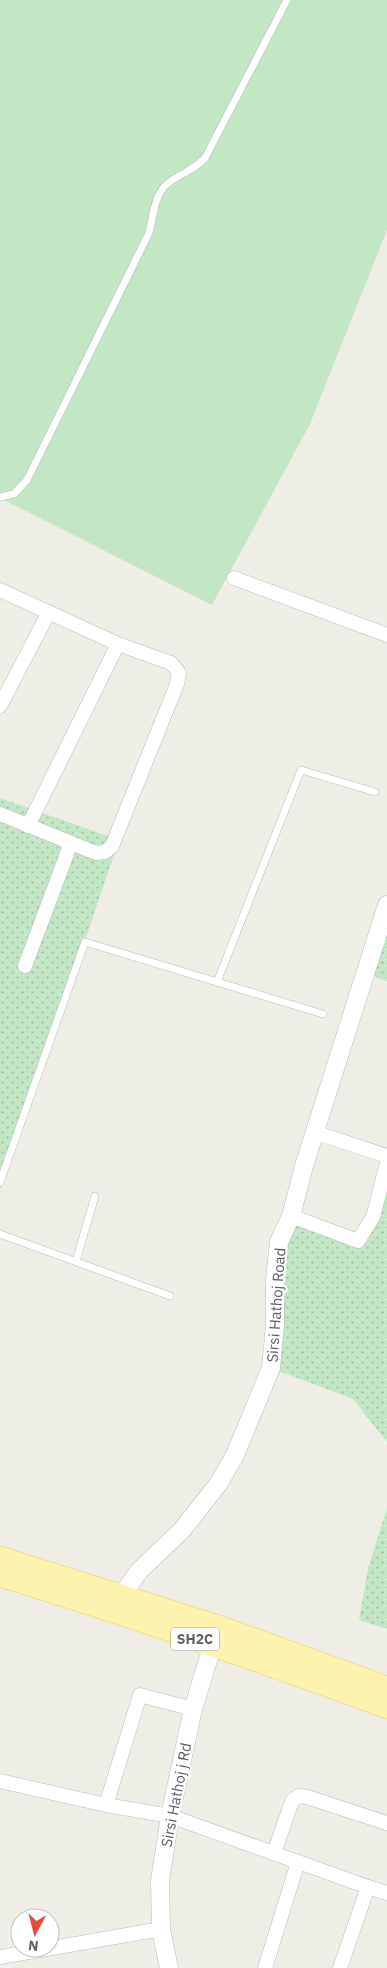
<svg xmlns="http://www.w3.org/2000/svg" width="387" height="1968" font-family="'IBM Plex Sans',sans-serif">
<defs>
<pattern id="grass-dots" width="8" height="8" patternUnits="userSpaceOnUse" patternTransform="scale(1.25)"><rect width="8" height="8" fill="#c3e6c5"/><path d="M2 2h.1M6 6h.1" fill="none" stroke="#a2bea4" stroke-width="1.8" stroke-linecap="round"/></pattern>
</defs>
<rect width="100%" height="100%" fill="#efeee6"/>
<g fill="url(#grass-dots)">
<polygon points="0,798 119,840 0,1190"/>
<polygon points="387,914 387,981 365,973"/>
<polygon points="387,1163 387,1442 353,1399 271,1368 291,1216 358,1241"/>
<polygon points="387,1508 387,1629 359,1620 368,1569"/>
</g>
<polygon fill="#c3e6c5" points="0,0 387,0 387,230 310,424 212,605 0,498"/>
<g fill="none" stroke-linecap="round" stroke-linejoin="round">
<defs>
<g id="service">
<path d="M 0,497 L 14,494 L 27,480 L 149,233 C 153,218 154,196 166,185 C 178,174 192,172 205,158 L 287,0"/>
<polyline points="217,982 301,770 375,792"/>
<polyline points="0,1182 85,942 323,1014"/>
<polyline points="0,1234 170,1296"/>
<polyline points="76,1261 95,1196"/>
</g>
<g id="minor">
<polyline points="234,578 387,635"/>
<polyline points="0,590 118,644 171,663 179,673 177,684 112,846 105,852 96,853 0,814"/>
<polyline points="0,706 49,612"/>
<polyline points="28,826 118,644"/>
<polyline points="25,966 71,843"/>
<polyline points="314,1132 387,1156"/>
<polyline points="291,1216 358,1241 373,1217 387,1163"/>
<polyline points="193,1709 140,1695 106,1805 170,1816 368,1887"/>
<polyline points="0,1781 106,1805"/>
<polyline points="274,1853 292,1801 299,1796 307,1797 387,1823"/>
<polyline points="0,1957 161,1929"/>
<polyline points="265,1968 298,1862"/>
<polyline points="340,1968 368,1887 387,1893"/>
</g>
<g id="tertiary">
<polyline points="118,1607 122,1595 139,1571 182,1530 219,1483 235,1455 271,1368 275,1324 275,1280 279,1242 291,1216 304,1166 387,905"/>
<polyline points="169,1968 161,1929 160,1881 170,1816 193,1709 216,1634"/>
</g>
<g id="primary">
<polyline points="0,1557 219,1626 387,1687"/>
<path d="M 0,1576 C 130,1616 259,1661 387,1708"/>
</g>
</defs>
<use href="#service" stroke="#b8bbbf" stroke-width="8"/>
<use href="#minor" stroke="#b8bbbf" stroke-width="15"/>
<use href="#tertiary" stroke="#b8bbbf" stroke-width="19"/>
<use href="#primary" stroke="#eecb61" stroke-width="22"/>
<use href="#service" stroke="#fff" stroke-width="7"/>
<use href="#minor" stroke="#fff" stroke-width="14"/>
<use href="#tertiary" stroke="#fff" stroke-width="18"/>
<use href="#primary" stroke="#fdf3ae" stroke-width="21"/>
</g>
<g text-anchor="middle" dominant-baseline="central" stroke-width="4.5" stroke-linejoin="round" paint-order="stroke">
<rect fill="#fff" stroke="#8e9094" stroke-width="1" x="171" y="1627.5" width="48" height="23" rx="4"/>
<g font-size="14" font-weight="bold" fill="#5e6166">
<text x="195" y="1639">SH2C</text>
</g>
<g font-size="15" fill="#5e6166" stroke="#fff">
<text transform="translate(276 1305) rotate(-86)">Sirsi Hathoj Road</text>
<text transform="translate(176 1795) rotate(-79)">Sirsi Hathoj j Rd</text>
</g>
</g>
<g transform="translate(35 1933) rotate(187)"><circle r="24" fill="#ffffff" stroke="#bfc0c2"/>
<path d="M0-4L9 19L0 12L-9 19Z" fill="#e54b37"/>
<text y="-8" font-size="14" font-weight="bold" text-anchor="middle" fill="#5e6166">N</text>
</g>
</svg>
